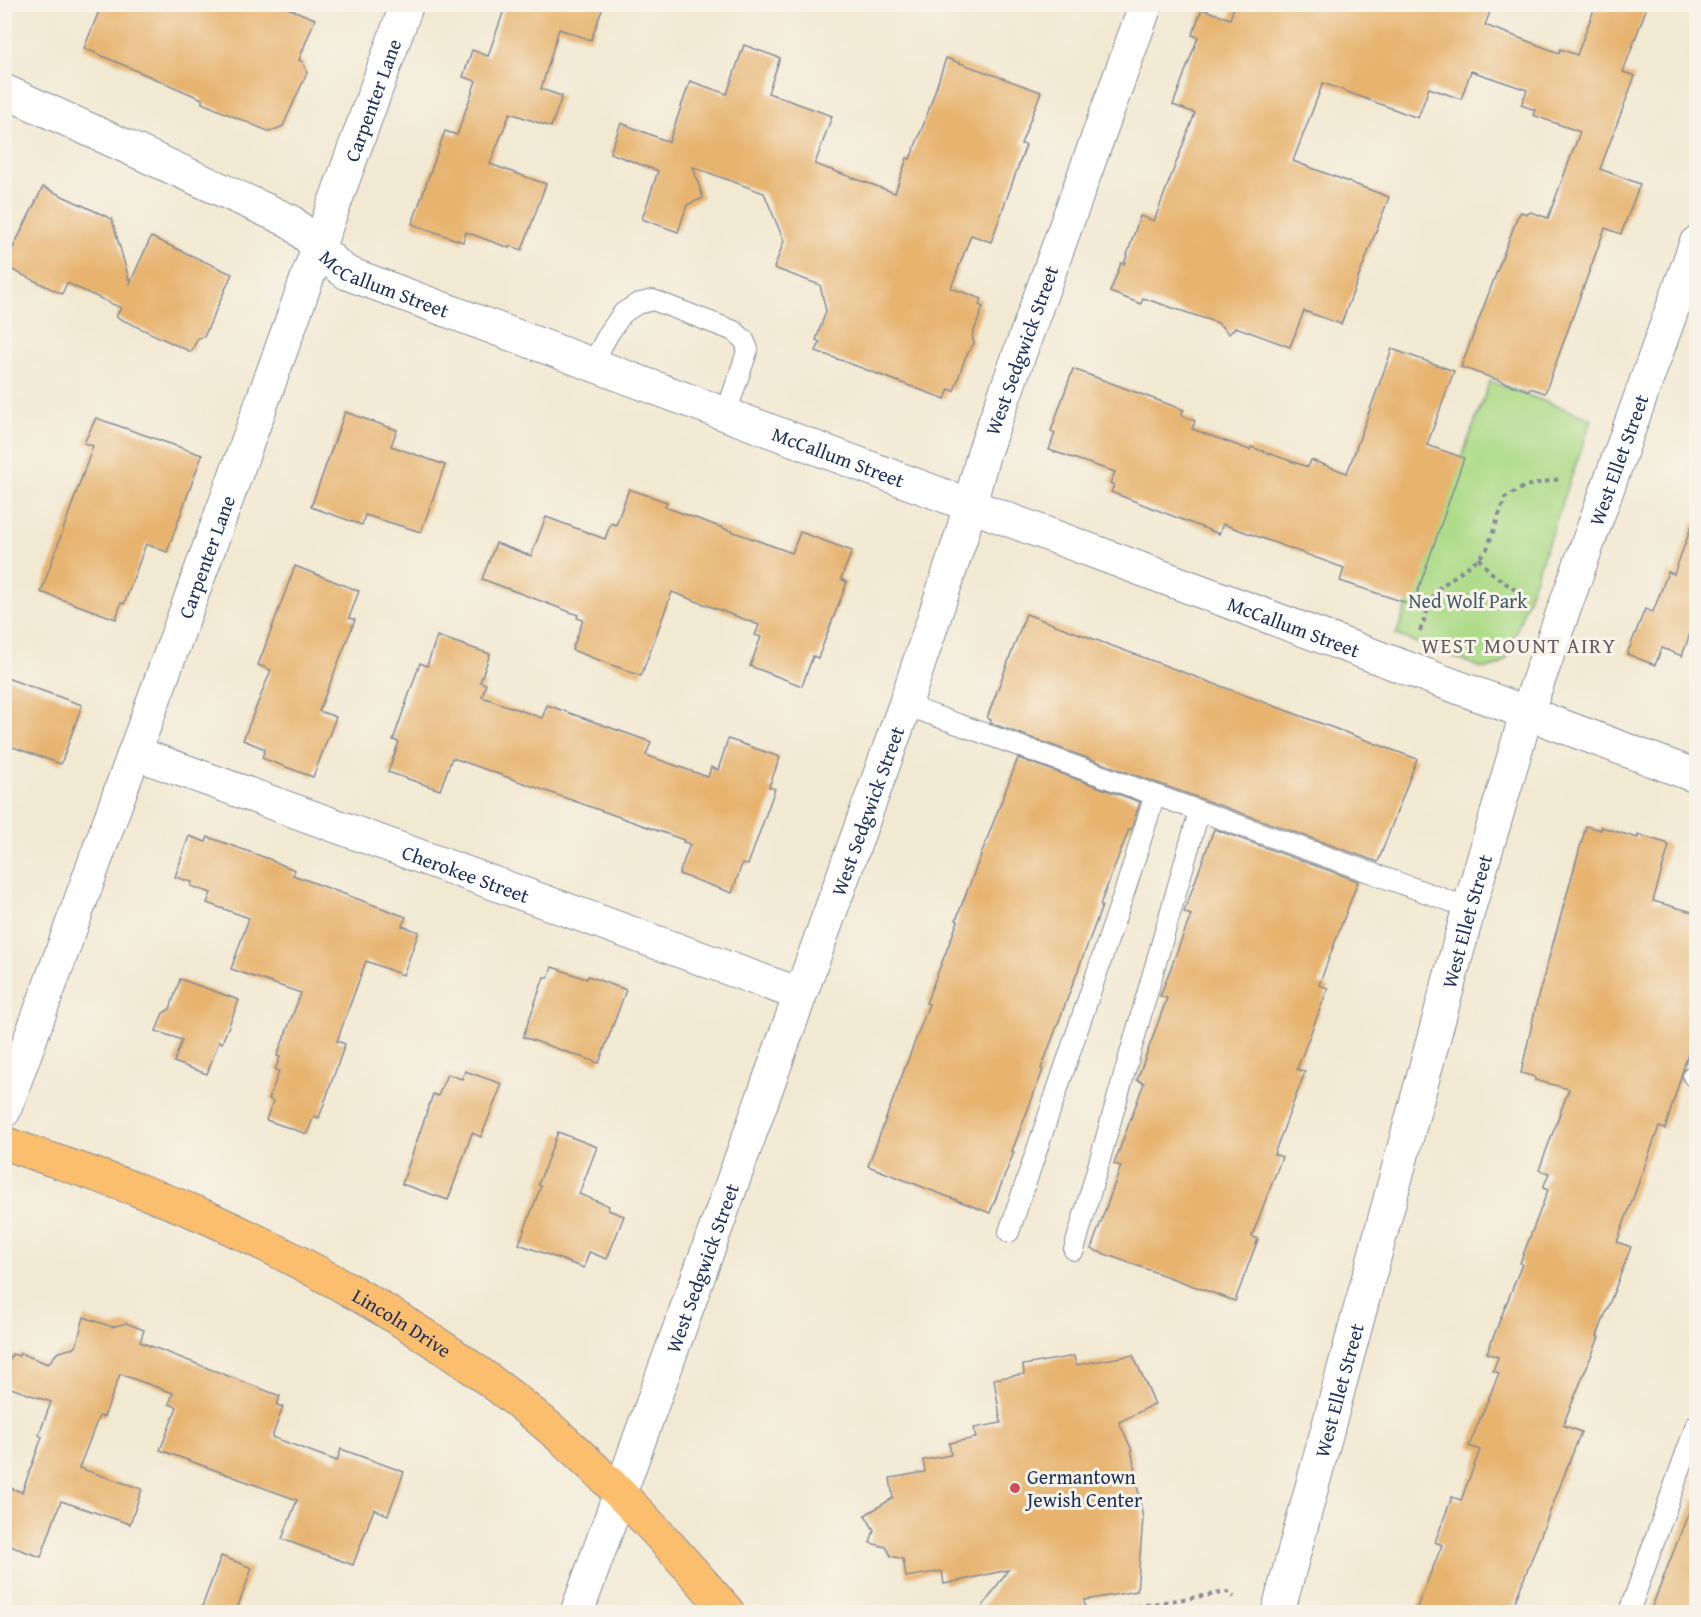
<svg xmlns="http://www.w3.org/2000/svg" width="1701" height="1617" font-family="'Gentium Book Plus',serif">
<rect width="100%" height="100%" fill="#f7f3e8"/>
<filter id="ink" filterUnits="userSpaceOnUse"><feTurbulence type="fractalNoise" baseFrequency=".0167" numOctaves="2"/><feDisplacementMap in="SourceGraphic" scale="12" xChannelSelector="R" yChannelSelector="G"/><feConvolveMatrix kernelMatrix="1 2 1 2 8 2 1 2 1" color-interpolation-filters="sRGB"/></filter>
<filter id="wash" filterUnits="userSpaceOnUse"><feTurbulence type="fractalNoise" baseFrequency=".008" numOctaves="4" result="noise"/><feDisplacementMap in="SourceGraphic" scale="24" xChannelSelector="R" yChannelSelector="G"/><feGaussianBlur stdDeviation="1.35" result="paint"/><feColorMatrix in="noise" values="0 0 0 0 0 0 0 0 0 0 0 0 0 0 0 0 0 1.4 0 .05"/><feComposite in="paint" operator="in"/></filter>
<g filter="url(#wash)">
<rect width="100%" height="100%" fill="#f2e9d2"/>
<path fill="#addb88" stroke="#648573" stroke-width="1.5" d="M 1490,381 L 1592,419 L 1507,658 C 1501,666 1493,669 1482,668 L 1396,635 Z"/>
<g id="blocks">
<g fill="#e7b470">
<polygon points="102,4 277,4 315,19 299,60 303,62 307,73 283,126 270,132 202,103 202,99 84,48"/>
<polygon points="502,4 604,4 591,40 559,29 541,89 562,96 551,127 510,113 490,164 546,184 522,250 510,246 509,248 466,232 463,242 412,224 445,131 457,135 476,81 463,77 472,50 488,56 504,10 501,9"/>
<polygon points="1235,4 1493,4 1485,25 1559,53 1560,49 1577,55 1596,4 1648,4 1623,72 1635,76 1600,169 1640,184 1621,234 1605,228 1545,393 1530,388 1529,391 1461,367 1517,218 1521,212 1527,214 1531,212 1548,218 1580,132 1533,115 1535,110 1521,105 1527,90 1471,71 1461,99 1429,88 1418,118 1323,83 1293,161 1389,197 1341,324 1304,311 1290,347 1236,327 1229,334 1218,323 1143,298 1141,304 1110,292 1121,263 1124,264 1140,216 1154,221 1195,113 1173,105 1198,37 1192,35 1202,9 1230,19"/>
<polygon points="744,45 780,58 768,93 832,116 815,164 895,193 907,158 910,159 926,118 946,58 1041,92 1021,144 1026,145 991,242 971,235 951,288 982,299 979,305 983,307 972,336 974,343 965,358 954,391 949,389 945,399 816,351 820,342 816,340 826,311 820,285 774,268 784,241 764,193 693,167 703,198 687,205 678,232 642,219 658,171 610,153 621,123 669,142 690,81 727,94"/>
<polygon points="43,187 112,219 130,283 151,237 232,274 204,337 198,338 191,352 116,317 121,308 67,283 62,294 4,266"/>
<polygon points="1392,349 1454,371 1427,445 1464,458 1413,605 1340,581 1344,568 1223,524 1219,534 1111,492 1114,485 1110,483 1115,472 1049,450 1055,433 1051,431 1073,369 1184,410 1181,415 1195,421 1192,429 1250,450 1251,447 1308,467 1311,460 1347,473"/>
<polygon points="345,412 397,430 391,446 445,465 421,532 365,515 362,525 311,507"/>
<polygon points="96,418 202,455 167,552 146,544 124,604 121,603 116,619 41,592 93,446 84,443"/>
<polygon points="629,489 667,502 665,507 792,553 800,532 852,551 841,579 847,582 818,658 813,656 802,686 750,666 761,637 755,635 759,625 672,592 641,676 572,650 583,620 577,618 578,615 482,579 496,543 531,556 546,517 605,539 611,523 616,525"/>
<polygon points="1693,522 1696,523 1696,617 1682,656 1662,648 1655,665 1627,654 1645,609 1653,612 1668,572 1674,574"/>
<polygon points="295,566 359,591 349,618 355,620 319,711 336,717 313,777 262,758 265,749 243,740 271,670 258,665"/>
<polygon points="1026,614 1417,759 1378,862 990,723 991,720 987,718"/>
<polygon points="437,636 490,654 480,682 486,684 482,697 542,718 547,705 651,742 646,755 708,777 711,767 718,770 728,739 780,757 769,787 775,789 748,865 742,864 732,893 679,874 690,844 683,842 684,840 459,760 452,758 440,790 388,772 399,742 393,740 420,663 427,666"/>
<polygon points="4,677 82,705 61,764 4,744"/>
<polygon points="1018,758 1140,802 1131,830 1129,829 1100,905 1102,906 1041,1069 1043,1070 1012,1151 1014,1152 990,1213 868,1166 929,1004 926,1003 958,921 956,920"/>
<polygon points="1586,826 1601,830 1601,827 1638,838 1638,835 1666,843 1669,846 1653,901 1696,913 1696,1053 1689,1050 1665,1129 1659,1127 1617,1242 1631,1247 1597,1336 1599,1337 1563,1425 1581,1432 1511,1612 1415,1612 1442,1545 1435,1542 1452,1497 1461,1500 1480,1450 1469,1446 1499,1373 1493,1371 1498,1357 1487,1353 1522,1264 1520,1263 1548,1190 1543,1188 1549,1173 1539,1170 1569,1089 1535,1080 1535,1077 1521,1073 1538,997"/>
<polygon points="1214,829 1358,881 1319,985 1328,988 1297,1069 1305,1072 1274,1154 1282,1157 1252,1236 1258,1239 1235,1301 1091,1249 1121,1166 1114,1164 1144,1083 1137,1080 1167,998 1160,996 1191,915 1184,912"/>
<polygon points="189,836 206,842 208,837 272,860 272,861 295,870 293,875 406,917 402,926 419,932 403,975 366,961 337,1041 345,1044 319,1118 314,1116 307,1134 266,1120 273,1101 269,1099 279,1071 275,1070 280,1057 277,1056 301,993 231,969 249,918 207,903 211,893 191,886 192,882 175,877"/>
<polygon points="552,967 587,979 588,976 626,990 599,1063 523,1037 544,977 548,978"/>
<polygon points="180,979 239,1000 222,1043 219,1041 207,1074 174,1062 182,1040 156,1031 163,1013 170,1009"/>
<polygon points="465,1071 502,1084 481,1137 472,1133 448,1200 402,1184 433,1094 438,1096 447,1074 462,1079"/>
<polygon points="558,1132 597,1147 579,1194 609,1206 608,1210 624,1216 607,1259 589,1252 584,1268 519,1244 541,1186 538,1185"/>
<polygon points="84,1317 112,1327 126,1323 144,1330 140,1342 280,1396 277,1405 283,1407 272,1437 337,1461 341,1449 404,1472 388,1515 374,1509 353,1565 282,1539 297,1500 160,1450 177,1407 169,1404 173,1393 120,1374 104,1417 99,1416 79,1468 142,1489 130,1524 61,1501 41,1557 4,1544 4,1486 22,1492 42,1437 39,1435 51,1402 8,1387 8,1385 4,1384 4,1375 12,1354 19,1356 20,1353 48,1364 57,1353 76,1347"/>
<polygon points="1133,1355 1155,1404 1119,1422 1131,1448 1143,1519 1137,1591 1084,1600 1086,1612 979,1612 1008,1570 944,1584 942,1571 906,1577 903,1559 891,1556 886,1547 870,1543 874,1530 865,1515 893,1498 890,1478 925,1472 923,1460 951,1455 949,1443 976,1438 974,1428 1001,1423 994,1379 1024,1374 1023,1365 1074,1356 1076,1365"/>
<polygon points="1694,1499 1696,1500 1696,1612 1650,1612"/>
<polygon points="221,1556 252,1568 236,1612 200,1612"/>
</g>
</g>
</g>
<g filter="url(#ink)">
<use href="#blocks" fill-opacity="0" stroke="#868c98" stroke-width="1.5"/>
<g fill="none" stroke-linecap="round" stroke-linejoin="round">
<defs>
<g id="service">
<polyline points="592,364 609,333 623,313 637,304 653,300 734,331 744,340 748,349 726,413"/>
<polyline points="905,705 1469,908"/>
<polyline points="1693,1076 1696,1077"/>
<polyline points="1009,1232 1126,887 1155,795"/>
<polyline points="1074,1250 1199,812"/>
<polyline points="1629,1612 1696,1425"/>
</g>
<g id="minor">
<path id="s1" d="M 4,91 L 290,221 C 311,237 326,259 347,273 L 1696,776"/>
<path id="s2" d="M 135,753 L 799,994"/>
<path id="s3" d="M 4,1111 L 407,4"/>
<path id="s4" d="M 577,1612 L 905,705 L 962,534 L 984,452 L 1146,4"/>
<path id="s5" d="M 1278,1612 L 1469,908 L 1527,712 L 1696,243"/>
</g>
<g id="primary">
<path id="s6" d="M 4,1143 C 74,1168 145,1190 213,1220 C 328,1273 439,1337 538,1418 C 608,1476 669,1544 728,1612"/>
</g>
</defs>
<use href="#service" stroke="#868c98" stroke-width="22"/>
<use href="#minor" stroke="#868c98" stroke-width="35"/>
<use href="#primary" stroke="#868c98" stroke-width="35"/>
<g stroke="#868c98" stroke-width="4" stroke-dasharray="4.5 4.5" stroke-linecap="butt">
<polyline points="1479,558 1489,571 1515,590"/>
<polyline points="1420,631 1432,599 1439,588 1479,558 1487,549 1505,498 1525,486 1559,479"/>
<polyline points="1101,1612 1228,1592 1234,1597"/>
</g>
<use href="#service" stroke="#fff" stroke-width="20"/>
<use href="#minor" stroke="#fff" stroke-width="33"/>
<use href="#primary" stroke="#fbbd6e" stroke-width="33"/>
</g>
</g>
<circle fill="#d1495b" stroke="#f7f3e8" stroke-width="2" cx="1015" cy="1488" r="6"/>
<g text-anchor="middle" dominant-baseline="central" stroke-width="6" stroke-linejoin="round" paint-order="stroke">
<g font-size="20" fill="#1b2f5e" stroke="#f7f3e8">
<text stroke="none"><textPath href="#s3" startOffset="1076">Carpenter Lane</textPath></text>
<text stroke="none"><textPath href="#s1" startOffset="430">McCallum Street</textPath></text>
<text stroke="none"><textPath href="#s4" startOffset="1338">West Sedgwick Street</textPath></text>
<text stroke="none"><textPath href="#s1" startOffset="916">McCallum Street</textPath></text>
<text stroke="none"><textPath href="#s5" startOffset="1202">West Ellet Street</textPath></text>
<text stroke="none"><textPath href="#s3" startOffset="590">Carpenter Lane</textPath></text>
<text stroke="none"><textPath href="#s1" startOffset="1402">McCallum Street</textPath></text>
<text stroke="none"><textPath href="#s4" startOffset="852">West Sedgwick Street</textPath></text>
<text stroke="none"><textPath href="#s2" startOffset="352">Cherokee Street</textPath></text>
<text stroke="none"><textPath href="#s5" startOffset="716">West Ellet Street</textPath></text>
<text stroke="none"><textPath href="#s4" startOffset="366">West Sedgwick Street</textPath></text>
<text stroke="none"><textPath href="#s6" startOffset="438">Lincoln Drive</textPath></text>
<text stroke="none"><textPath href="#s5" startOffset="230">West Ellet Street</textPath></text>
</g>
<g font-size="20" fill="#405a68" stroke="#f7f3e8">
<text x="1468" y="600">Ned Wolf Park</text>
</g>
<g font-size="20" fill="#1b2f5e" stroke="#f7f3e8" text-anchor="start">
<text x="1027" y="1476">Germantown<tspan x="1027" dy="23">Jewish Center</tspan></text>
</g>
<g font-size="21" letter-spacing="1.5" fill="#625e64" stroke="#f7f3e8">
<text x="1519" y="645">WEST MOUNT AIRY</text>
</g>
</g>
<rect width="1701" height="1617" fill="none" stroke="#f7f3e8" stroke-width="24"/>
</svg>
